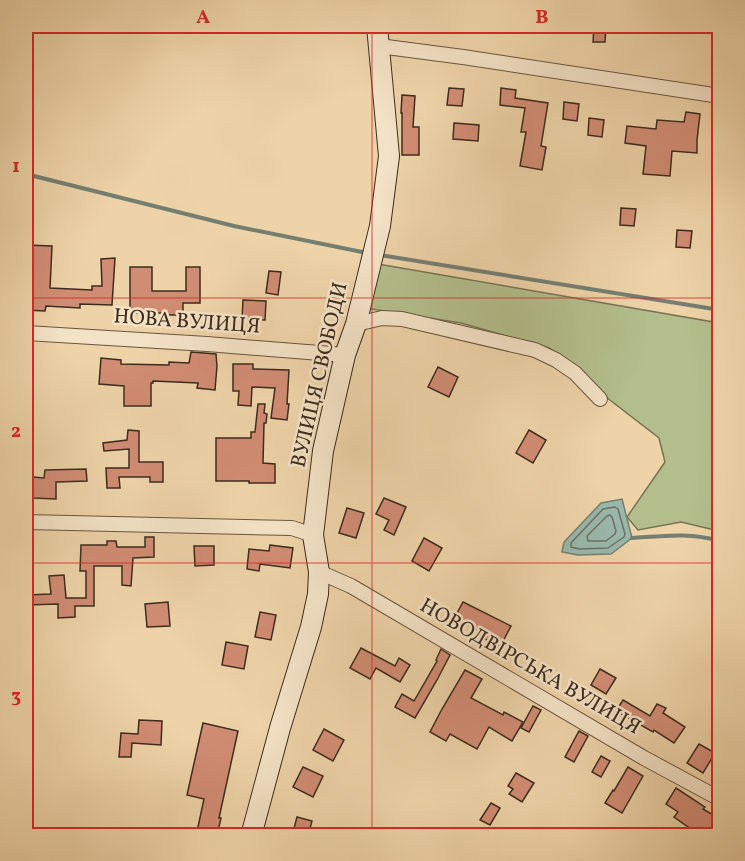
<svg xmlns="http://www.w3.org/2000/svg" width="745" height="861" font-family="Vollkorn,serif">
<rect width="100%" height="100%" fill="#eed3a8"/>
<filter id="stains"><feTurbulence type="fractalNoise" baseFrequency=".00333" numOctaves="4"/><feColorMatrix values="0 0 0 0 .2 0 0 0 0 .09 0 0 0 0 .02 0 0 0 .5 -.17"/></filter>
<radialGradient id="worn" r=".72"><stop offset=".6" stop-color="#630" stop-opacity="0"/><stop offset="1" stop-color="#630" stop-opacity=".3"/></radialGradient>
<polygon fill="#b3be8c" stroke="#787454" stroke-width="1.5" points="378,264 719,323 719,531 681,522 638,530 627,517 665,462 659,438 606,397 549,348 461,323 365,308"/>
<polygon fill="#99b7aa" stroke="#747f72" stroke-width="1.5" points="622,499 632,538 611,554 578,555 562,552 564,542 601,503"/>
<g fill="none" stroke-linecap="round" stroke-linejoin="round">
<g stroke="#6b7164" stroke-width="1.5">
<polygon points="615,507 618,509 625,534 624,537 608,548 579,549 571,547 571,543 603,509"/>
<polygon points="610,515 612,517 616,531 615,534 606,541 588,541 587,536 607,516"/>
</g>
<g stroke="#747f72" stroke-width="4">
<polyline points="26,174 234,226 367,253"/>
<polyline points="380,255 720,310"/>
<path d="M 632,538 C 663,536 689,532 720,541"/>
</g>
</g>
<g fill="#d18c74" stroke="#3d2b1d" stroke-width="1.5">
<polygon points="594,26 606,26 605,42 593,42"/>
<polygon points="449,88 464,89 462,106 447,105"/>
<polygon points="501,88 516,90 515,98 548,103 541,146 546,147 542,170 520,166 526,132 521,132 525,108 500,105"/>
<polygon points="402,95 415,96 413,127 419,127 419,155 402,155 402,113 401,113"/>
<polygon points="564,102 579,104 577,121 563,119"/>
<polygon points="686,112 700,114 697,140 697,153 672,151 670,176 643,174 646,146 625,143 627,126 656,129 657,120 684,122"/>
<polygon points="589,118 604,120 602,137 588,135"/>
<polygon points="454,123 479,125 478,141 453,139"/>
<polygon points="621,208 636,209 634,226 620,225"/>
<polygon points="677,230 692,231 690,248 676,247"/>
<polygon points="26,245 52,246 50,288 92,290 92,286 102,286 101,259 115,258 112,305 80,304 80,308 46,306 45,311 26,310"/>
<polygon points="130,267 152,267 152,291 186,291 186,267 200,267 200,303 183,303 183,315 165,315 165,313 130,313"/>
<polygon points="269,271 281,272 278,295 266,293"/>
<polygon points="243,300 266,301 265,320 242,319"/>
<polygon points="191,352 216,354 217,366 215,390 197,388 198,383 153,381 153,383 151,383 151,406 124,406 124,386 99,384 101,358 121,360 121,364 169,365 169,362 189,363"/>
<polygon points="233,364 253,364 253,369 289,370 287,404 289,404 287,420 271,418 275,388 252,387 251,406 238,405 239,391 233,391"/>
<polygon points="438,367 458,377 449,397 428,387"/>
<polygon points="258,404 265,404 264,413 267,414 266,423 264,423 263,463 275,464 275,483 249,483 249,481 216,481 216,438 251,438 251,432 255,432"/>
<polygon points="128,430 139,431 139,462 163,462 163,482 150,482 150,477 119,477 120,488 107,488 106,468 129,468 129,449 104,451 103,443 127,440"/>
<polygon points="529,430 546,440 533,463 516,453"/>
<polygon points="86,469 87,481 56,482 56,499 33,498 33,477 44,478 45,470"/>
<polygon points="384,498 406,507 394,535 384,530 389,520 376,514"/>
<polygon points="347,508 364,513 356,538 339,533"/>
<polygon points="145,537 154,537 154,557 133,558 131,586 122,585 122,566 94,566 94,606 75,606 75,617 58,618 58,604 26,605 26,595 51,594 49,576 64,575 66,598 86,598 86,571 80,571 81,545 107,545 107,541 116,541 117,547 145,547"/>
<polygon points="424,538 442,548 429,571 412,561"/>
<polygon points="270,545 293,548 290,568 260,564 259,571 247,569 249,549 269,551"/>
<polygon points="194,546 214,546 214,565 195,566"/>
<polygon points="168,602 170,626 147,627 145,604"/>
<polygon points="463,602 511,626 500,647 483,638 485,634 455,617"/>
<polygon points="260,612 276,615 271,640 255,637"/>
<polygon points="226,642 248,646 244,669 222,665"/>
<polygon points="361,648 395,666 399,658 410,665 400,682 376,668 370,679 350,668"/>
<polygon points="441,649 450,655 437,680 415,718 395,707 402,694 414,701 437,661 436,660"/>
<polygon points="600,669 616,678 606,694 591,685"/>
<polygon points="465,670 482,679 471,698 503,715 504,712 523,722 512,741 489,727 477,749 450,734 446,741 430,732 442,709"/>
<polygon points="623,700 650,716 657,704 666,708 663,713 685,727 674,743 654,730 653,732 616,711"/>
<polygon points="533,706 541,710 529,732 521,728"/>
<polygon points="139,720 162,721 161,745 132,743 131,757 119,757 121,733 138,734"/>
<polygon points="203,723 238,731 219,818 221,818 217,836 196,836 204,799 187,795"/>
<polygon points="324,729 344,740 333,761 313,750"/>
<polygon points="579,731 588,736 574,762 565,757"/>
<polygon points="699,744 715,753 703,773 687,763"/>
<polygon points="601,756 610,761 601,777 592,772"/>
<polygon points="303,767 323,776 313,797 293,787"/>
<polygon points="628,767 643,776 622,813 605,803 613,790 614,791"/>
<polygon points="516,773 534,783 522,802 509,794 513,789 508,786"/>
<polygon points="676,788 705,807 703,809 720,819 720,836 701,836 674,817 678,812 666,804"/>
<polygon points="491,803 500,808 490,825 480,820"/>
<polygon points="297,817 312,821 308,836 292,836"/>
</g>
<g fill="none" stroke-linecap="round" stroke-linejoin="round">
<defs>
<g id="street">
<polyline points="379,46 463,57 720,96"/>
<polyline points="356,324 382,318 402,319 535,350 556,360 575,373 600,399"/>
<polyline points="26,333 207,344 345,355"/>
<polyline points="26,522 292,528 313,535"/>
<polyline points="319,572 351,586 644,758 720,799"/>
</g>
<polyline id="secondary" points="251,836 280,728 311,627 318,594 319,572 313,535 323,451 345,355 356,324 380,226 389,156 377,26"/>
</defs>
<use href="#street" stroke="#695540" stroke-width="16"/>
<use href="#secondary" stroke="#3d2b1d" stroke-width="22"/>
<use href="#street" stroke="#f4e2c6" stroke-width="14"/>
<use href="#secondary" stroke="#f4e2c6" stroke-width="20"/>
</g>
<path fill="none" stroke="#d62828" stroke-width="1.5" stroke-opacity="0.55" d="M 372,26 L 372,836M 26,298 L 720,298M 26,563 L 720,563"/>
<g text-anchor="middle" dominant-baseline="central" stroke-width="5" stroke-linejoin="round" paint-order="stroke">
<g font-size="21" fill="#3d2b1d" stroke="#f4e2c6">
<text transform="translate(187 322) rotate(4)">НОВА ВУЛИЦЯ</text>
<text transform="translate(320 375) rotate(-77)">ВУЛИЦЯ СВОБОДИ</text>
<text transform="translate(530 667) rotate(30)">НОВОДВІРСЬКА ВУЛИЦЯ</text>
</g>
</g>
<rect width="745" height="861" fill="none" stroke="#eed3a8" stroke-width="66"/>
<rect x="33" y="33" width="679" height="795" fill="none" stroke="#d62828" stroke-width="2"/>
<g font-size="20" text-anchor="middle" font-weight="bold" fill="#d62828">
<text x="203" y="23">A</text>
<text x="542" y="23">B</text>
<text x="16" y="172">1</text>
<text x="16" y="437">2</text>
<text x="16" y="702">3</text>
</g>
<rect width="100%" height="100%" filter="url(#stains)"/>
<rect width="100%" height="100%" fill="url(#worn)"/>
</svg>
